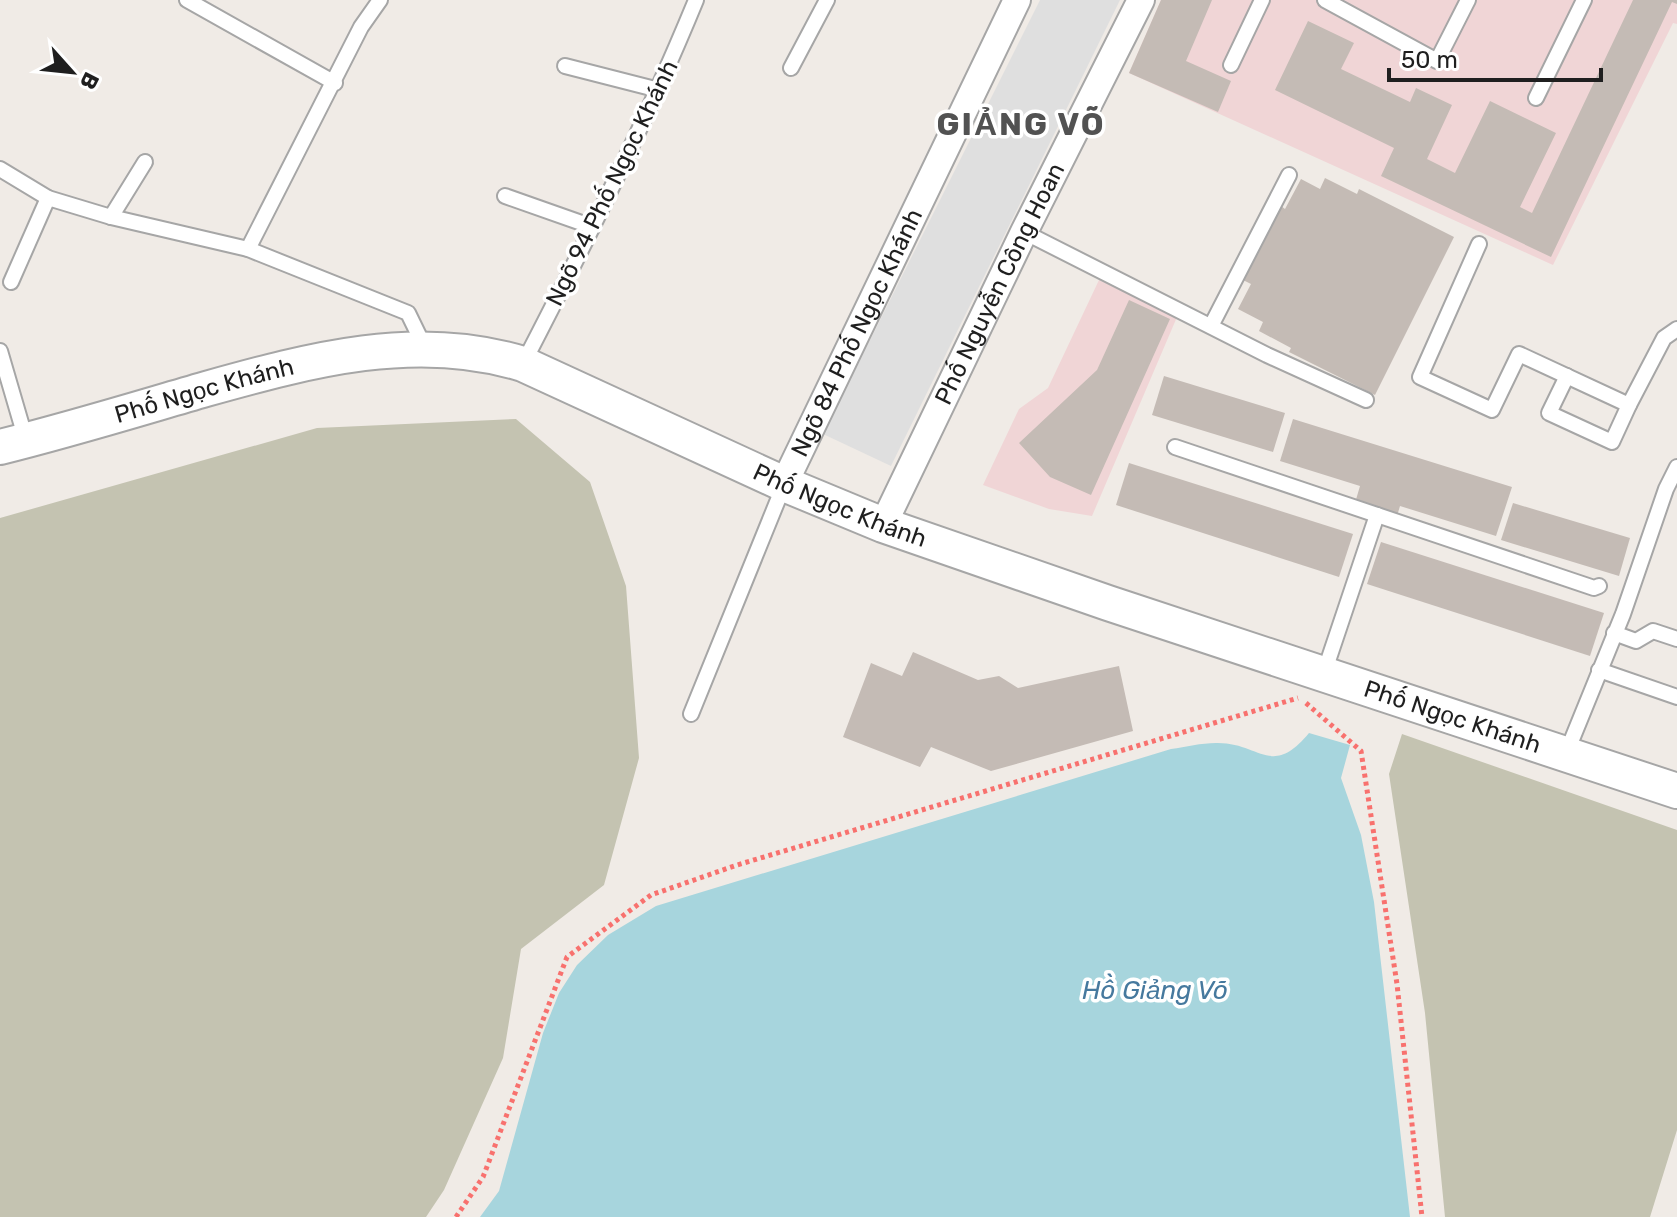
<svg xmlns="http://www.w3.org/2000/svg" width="1677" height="1217" font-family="Rubik,sans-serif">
<rect width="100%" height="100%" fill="#f0ebe6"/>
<g fill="#f0d5d6">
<polygon points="1161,0 1677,0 1677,24 1673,23 1553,265 1129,73"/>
<polygon points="1099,280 1177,317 1092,516 1049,509 983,485 1019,409 1048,388"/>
</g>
<g fill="#c4c3b1">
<polygon points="516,419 590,482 626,586 639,758 604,885 521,949 503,1058 444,1190 426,1217 0,1217 0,518 317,428"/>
<polygon points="1402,734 1677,830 1677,1130 1650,1217 1445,1217 1425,1013 1389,774"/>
</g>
<polygon fill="#dfdfdf" points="1040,0 1120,0 891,466 823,434"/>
<path fill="#a7d5dd" d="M 1309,733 L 1350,745 L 1341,778 L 1361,835 L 1374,902 L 1410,1217 L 480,1217 L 499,1191 L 543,1033 L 559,993 L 577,965 L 608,935 L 656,906 L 1171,749 C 1186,747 1201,743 1216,743 C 1260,742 1271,779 1309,733 Z"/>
<g fill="#c4bbb5">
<polygon points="1161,0 1212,0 1186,61 1231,81 1218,112 1129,73"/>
<polygon points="1633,0 1677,0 1677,4 1672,2 1551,257 1381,176 1394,148 1275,90 1308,21 1354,43 1341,69 1410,102 1416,88 1452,105 1427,159 1455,173 1490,101 1556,133 1520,207 1532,213"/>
<polygon points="1325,178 1357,194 1359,189 1454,237 1375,395 1289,352 1291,348 1259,331 1263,322 1238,309 1251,284 1243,280 1281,206 1285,209 1301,179 1320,189"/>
<polygon points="1129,300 1170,319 1091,495 1050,477 1019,443 1097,370"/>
<polygon points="1164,376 1285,413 1273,452 1152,415"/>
<polygon points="1293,419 1512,487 1496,536 1400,506 1397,516 1355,503 1360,486 1280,461"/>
<polygon points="1129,463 1353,534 1339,577 1116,505"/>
<polygon points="1513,503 1630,538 1619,576 1501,540"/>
<polygon points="1381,542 1604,613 1590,656 1367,584"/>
<polygon points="913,652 978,680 999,676 1018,688 1119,666 1133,731 991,771 931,747 920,767 843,737 871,663 902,676"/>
</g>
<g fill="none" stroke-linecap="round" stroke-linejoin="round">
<defs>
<g id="service">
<polyline points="187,0 335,83"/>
<polyline points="1325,0 1437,61 1468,0"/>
<polyline points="1231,65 1262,0"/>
<polyline points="565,66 659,90"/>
<polyline points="791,68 827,0"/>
<polyline points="1536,98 1584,0"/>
<polyline points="0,169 48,198 111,217 248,249 408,313 425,348"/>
<polyline points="505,196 593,227"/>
<polyline points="111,217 145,162"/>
<polyline points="1024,232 1267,355 1366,400"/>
<polyline points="1479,244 1420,377 1492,410 1519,354 1629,405 1664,338 1677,329"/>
<polyline points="248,249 361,27 380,0"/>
<polyline points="11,282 48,198"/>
<polyline points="1211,326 1289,175"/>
<polyline points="0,351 26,440"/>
<path d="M 523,364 C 585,244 645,124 696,0"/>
<polyline points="1567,376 1549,413 1612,442 1629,405"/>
<polyline points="1175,447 1594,588 1599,586"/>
<polyline points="1614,633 1636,641 1653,631 1677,639"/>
<polyline points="1599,670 1677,697"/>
<polyline points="1324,673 1377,515"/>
<polyline points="691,714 784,485"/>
<polyline points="1566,754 1623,614 1666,489 1677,467"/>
</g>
<g id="minor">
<path id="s1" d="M 784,484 L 1017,0"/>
<path id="s2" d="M 883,525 L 1024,232 L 1141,0"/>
</g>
<g id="tertiary">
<path id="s3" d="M 0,447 C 69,430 137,409 206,389 C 310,360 416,331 523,364 L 784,484 L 883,525 L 1108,603 L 1677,791"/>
</g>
</defs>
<use href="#service" stroke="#a6a6a6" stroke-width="18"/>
<use href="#minor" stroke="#a6a6a6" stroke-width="30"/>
<use href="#tertiary" stroke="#a6a6a6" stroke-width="38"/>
<g stroke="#f8716e" stroke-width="5" stroke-dasharray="4 4" stroke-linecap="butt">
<polyline points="1306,703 1361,751 1397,984 1422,1217"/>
<polyline points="456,1217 483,1177 567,957 651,895 737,865 1298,698"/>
</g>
<use href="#service" stroke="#fff" stroke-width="14"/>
<use href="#minor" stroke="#fff" stroke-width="26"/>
<use href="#tertiary" stroke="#fff" stroke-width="34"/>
</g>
<g text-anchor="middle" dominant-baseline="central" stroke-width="7" stroke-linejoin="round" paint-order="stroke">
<g font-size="24" fill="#1f1f1f" stroke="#fff">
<text transform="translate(612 183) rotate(-64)">Ngõ 94 Phố Ngọc Khánh</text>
<text stroke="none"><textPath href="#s2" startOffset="268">Phố Nguyễn Công Hoan</textPath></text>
<text stroke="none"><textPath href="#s1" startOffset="168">Ngõ 84 Phố Ngọc Khánh</textPath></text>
<text stroke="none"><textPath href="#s3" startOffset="212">Phố Ngọc Khánh</textPath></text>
<text stroke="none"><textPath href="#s3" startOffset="884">Phố Ngọc Khánh</textPath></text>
<text stroke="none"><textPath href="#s3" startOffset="1532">Phố Ngọc Khánh</textPath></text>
</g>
<g font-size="26" font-style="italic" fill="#46799e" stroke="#fff">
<text x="1155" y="990">Hồ Giảng Võ</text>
</g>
<g font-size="32" font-weight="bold" letter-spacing="2" fill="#525252" stroke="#fff">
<text x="1021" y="124">GIẢNG VÕ</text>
</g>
</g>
<g transform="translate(72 72) rotate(117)" stroke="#ffffff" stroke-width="6" paint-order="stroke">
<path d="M0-6L14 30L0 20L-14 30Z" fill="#1f1f1f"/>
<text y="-12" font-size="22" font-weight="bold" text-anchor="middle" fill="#1f1f1f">B</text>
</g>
<path d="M1389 68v12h212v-12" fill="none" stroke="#1f1f1f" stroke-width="4"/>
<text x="1401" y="68" font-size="24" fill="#1f1f1f" stroke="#ffffff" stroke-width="6" paint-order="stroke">50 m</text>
</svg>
